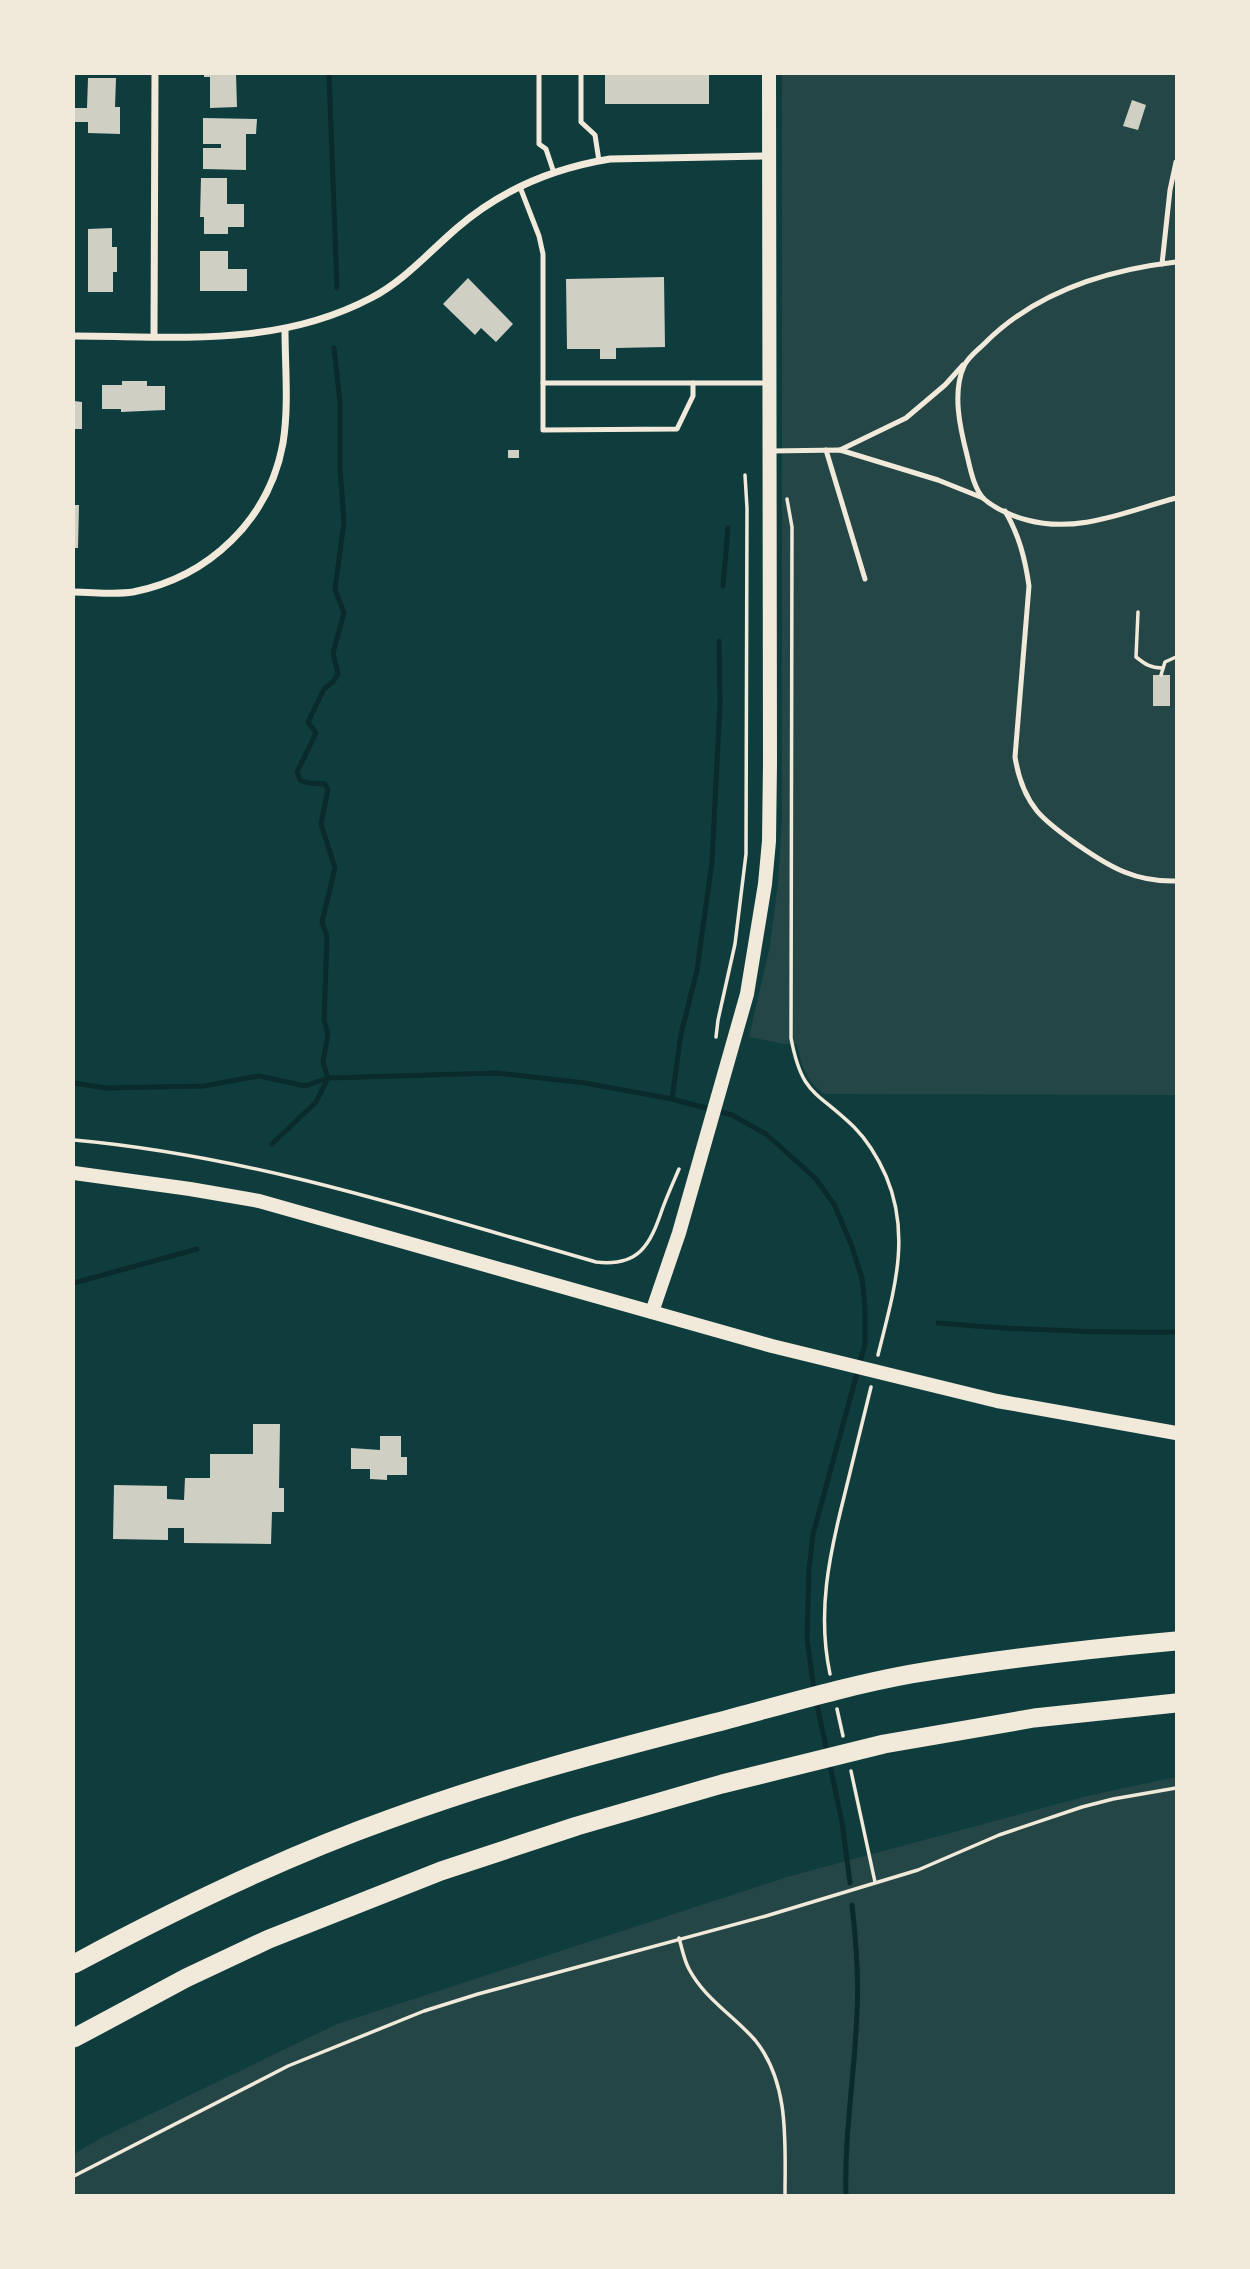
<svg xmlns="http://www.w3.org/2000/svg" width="1250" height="2269" font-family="'Playfair Display',serif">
<rect width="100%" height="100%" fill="#0f3d3e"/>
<g fill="#244646">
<path d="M 782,74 L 1176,74 L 1176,1095 L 824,1094 C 805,1078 802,1068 797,1044 L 784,1044 L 749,1037 L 770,946 L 778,883 L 782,819 Z"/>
<polygon points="1176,1777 1176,2195 74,2196 74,2154 101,2138 337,2024 787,1877 1087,1796"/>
</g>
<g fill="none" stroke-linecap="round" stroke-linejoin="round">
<g stroke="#0a2a2b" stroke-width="5">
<polyline points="329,74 337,288"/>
<polyline points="723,586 728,528"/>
<polyline points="74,1083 106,1088 204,1086 259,1076 305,1086 328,1078 496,1073 585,1083 672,1099 732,1115 766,1134 815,1178 834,1204 851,1244 862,1278 865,1307 865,1344 813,1534 809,1569 807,1639 814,1690"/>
<polyline points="672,1099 681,1034 697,970 712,862 720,703 719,641"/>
<polyline points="272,1144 316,1102 328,1078 323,1062 328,1034 324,1020 327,936 322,922 335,868 321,824 328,790 325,784 308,783 300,780 297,772 316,733 308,722 324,689 333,682 338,674 333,653 344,613 335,589 344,522 340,468 340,402 334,348"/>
<polyline points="74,1283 197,1249"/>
<path d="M 938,1323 C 1017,1330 1097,1333 1176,1332"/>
<polyline points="816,1700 842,1822 850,1883"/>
<path d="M 846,2196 C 844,2134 855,2073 857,2012 C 859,1977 856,1940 852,1905"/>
</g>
</g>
<g fill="#cfcfc3">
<polygon points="204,74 236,74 237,107 210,108 210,77 204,77"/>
<polygon points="605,74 709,75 709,104 605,104"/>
<polygon points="88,78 116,78 115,107 120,107 120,134 88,133 88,122 74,122 74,108 87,108"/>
<polygon points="1132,100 1146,105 1138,130 1123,126"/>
<polygon points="203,118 257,119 256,134 246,134 246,170 203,169 203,148 221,148 221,144 203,144"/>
<polygon points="201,178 227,178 227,204 244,204 244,227 228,227 228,234 204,234 204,217 200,217"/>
<polygon points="112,228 112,247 117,247 117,272 113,272 113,292 88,292 88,229"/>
<polygon points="200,251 228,251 228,269 247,269 247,291 200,291"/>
<polygon points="664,277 665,347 616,348 616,359 600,359 600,349 567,349 566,279"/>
<polygon points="468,278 513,324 496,342 481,328 475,335 443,304"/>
<polygon points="122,381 147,381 147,386 165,386 165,410 121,412 121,409 102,409 102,385 122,385"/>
<polygon points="74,401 82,402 82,429 74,429"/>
<rect x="508" y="450" width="11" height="8"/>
<polygon points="74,505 79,505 78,548 74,548"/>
<rect x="1153" y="675" width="17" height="31"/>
<polygon points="253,1424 280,1424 279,1488 284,1488 284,1512 272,1512 271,1544 184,1543 184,1528 168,1528 168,1540 113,1539 114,1485 167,1486 167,1499 184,1500 185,1478 210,1478 210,1454 253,1454"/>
<polygon points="380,1436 401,1436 401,1457 407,1457 407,1475 387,1475 387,1480 370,1479 370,1469 351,1469 351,1448 380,1450"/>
</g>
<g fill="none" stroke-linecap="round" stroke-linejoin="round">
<g stroke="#f1e9da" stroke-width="3.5">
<path d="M 787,499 L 792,527 L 791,1038 C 802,1096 816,1090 854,1127 C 868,1141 878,1158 886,1176 C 912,1237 893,1294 878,1355"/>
<path d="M 1138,612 L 1136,657 C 1145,664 1150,668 1162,668"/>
<polyline points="1161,675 1165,662 1176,657"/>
<polyline points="716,1037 718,1020 735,944 746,854 747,508 745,475"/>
<path d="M 74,1140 C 253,1156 425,1213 596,1262 C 639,1267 650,1245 662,1210 C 667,1196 673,1183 679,1169"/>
<path d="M 830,1674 C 817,1613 829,1556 844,1497 C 853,1460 862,1423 871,1387"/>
<polyline points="837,1709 843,1736"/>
<polyline points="851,1771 875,1882"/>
<path d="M 679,1938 C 682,1948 684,1960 689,1969 C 704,1998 734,2016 755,2040 C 790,2083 785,2143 785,2196"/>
<polyline points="74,2176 288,2066 424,2011 478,1994 766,1916 918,1870 999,1835 1082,1807 1113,1799 1176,1788"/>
</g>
<g stroke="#f1e9da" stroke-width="5">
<polyline points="539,74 539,144 546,149 554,173"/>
<polyline points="581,74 581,122 595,135 599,161"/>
<polyline points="520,187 539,236 543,254 543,383 767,383"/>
<path d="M 1176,262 C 1106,270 1036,292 985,343 C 978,350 968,357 964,366 C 952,392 960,428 967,455 C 970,468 974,489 984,499 C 994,508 1014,517 1027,520 C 1078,534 1127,511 1176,498"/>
<polyline points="1162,264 1170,190 1176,162"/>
<polyline points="543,383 543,430 677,429 693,396 693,383"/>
<polyline points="826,450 865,579"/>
<polyline points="840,450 906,418 945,385 963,365"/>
<polyline points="770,451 840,450 938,480 983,498"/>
<path d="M 1005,511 C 1019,535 1025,558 1029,586 L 1015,757 C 1018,776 1024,795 1037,811 C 1048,824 1064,835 1078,845 C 1111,868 1136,882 1176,881"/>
</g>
<g stroke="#f1e9da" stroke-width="7">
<path d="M 74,336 C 176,336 276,348 371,298 C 404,281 429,252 457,228 C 501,190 554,168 610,159 L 769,156"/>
<polyline points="154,336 155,74"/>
<path d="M 74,592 C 93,592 114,595 133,592 C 209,577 269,520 283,443 C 289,406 285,366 285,330"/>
</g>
<g stroke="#f1e9da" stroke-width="14">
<polyline points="74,1173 190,1189 259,1201 772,1346 997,1401 1176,1433"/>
<polyline points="652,1312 679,1233 747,994 765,884 769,841 770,763 769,74"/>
</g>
<g stroke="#f1e9da" stroke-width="19">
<path d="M 74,1964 C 176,1909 281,1858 390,1819 C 496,1780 605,1751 714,1723 C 779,1706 845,1686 911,1674 C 999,1659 1088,1649 1176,1641"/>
<polyline points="74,2038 186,1978 269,1939 441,1871 577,1826 722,1784 884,1744 1034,1718 1176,1703"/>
</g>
</g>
<rect width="1250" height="2269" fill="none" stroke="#f1e9da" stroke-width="150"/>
</svg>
